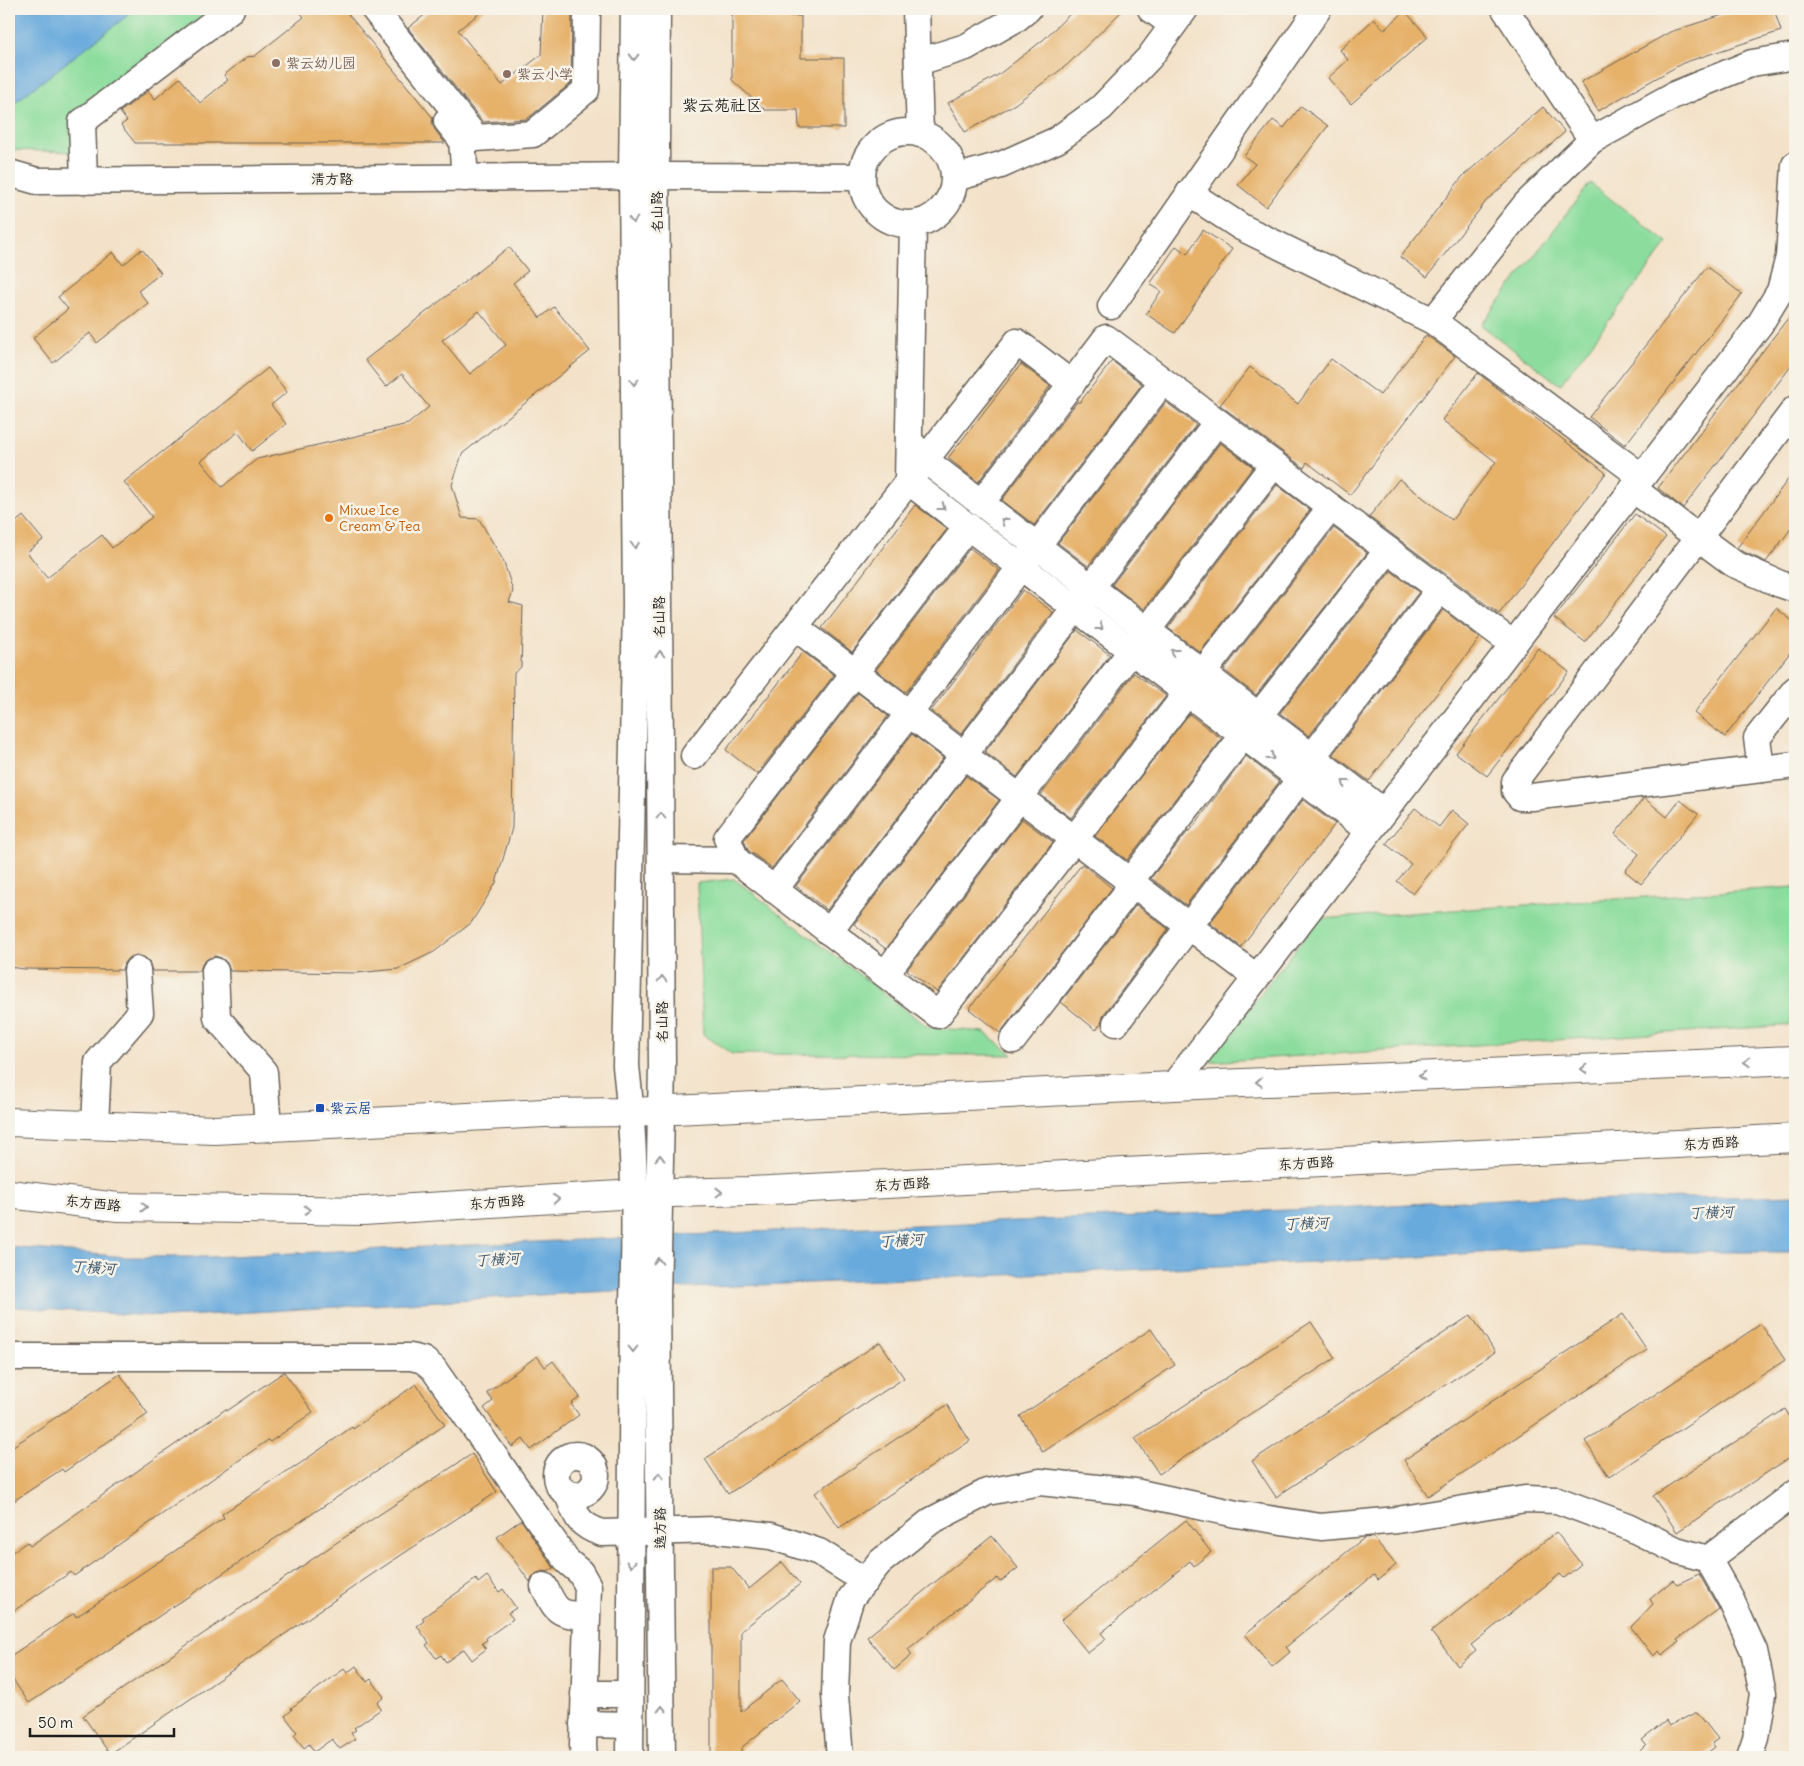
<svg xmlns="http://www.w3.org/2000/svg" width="1804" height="1766" font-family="Delius,'LXGW WenKai TC',sans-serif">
<rect width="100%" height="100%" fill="#f7f3e8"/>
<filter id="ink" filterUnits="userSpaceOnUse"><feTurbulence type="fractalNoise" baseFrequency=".02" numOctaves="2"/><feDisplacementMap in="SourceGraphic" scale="10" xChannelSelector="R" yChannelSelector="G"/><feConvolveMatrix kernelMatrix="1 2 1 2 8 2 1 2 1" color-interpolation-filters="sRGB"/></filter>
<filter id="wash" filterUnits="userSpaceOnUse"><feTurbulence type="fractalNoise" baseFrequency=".0096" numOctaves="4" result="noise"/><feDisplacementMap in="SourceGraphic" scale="20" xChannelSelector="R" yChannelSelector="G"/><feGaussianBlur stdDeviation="1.12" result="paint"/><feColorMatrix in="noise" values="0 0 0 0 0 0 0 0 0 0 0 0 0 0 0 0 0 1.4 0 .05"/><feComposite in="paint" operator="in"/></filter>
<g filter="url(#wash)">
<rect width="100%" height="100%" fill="#f3e2c9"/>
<g fill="#8cdd9d" stroke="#547c5c">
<polygon points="9,9 216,9 72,116 73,152 9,150"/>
<polygon points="1590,183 1668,243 1560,385 1481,325"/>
<polygon points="734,879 928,1027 984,1032 1013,1055 732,1054 703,1034 697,883"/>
<polygon points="1795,887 1795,1025 1207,1062 1319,919"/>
</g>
<g fill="#69aadd" stroke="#42637c">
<polygon points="9,9 136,9 9,107"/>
<polygon points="1795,1195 1795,1252 1652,1252 1584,1246 1389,1259 592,1292 168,1317 41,1309 9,1306 9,1247 127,1257 208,1257 818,1229 1336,1208 1556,1196 1581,1201"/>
</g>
<g id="blocks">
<g fill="#e6b169" fill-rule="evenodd">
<polygon points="297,9 344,9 433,118 432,124 435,130 445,143 135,143 121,125 127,121 120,112 148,91 155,99 180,78 200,103 228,80 224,75 247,57 255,56 304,17"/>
<polygon points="432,9 485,9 458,30 502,85 541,55 543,9 572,9 571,83 527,119 483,122 408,28"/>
<polygon points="732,9 779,9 779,16 801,16 801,58 844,58 844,128 799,128 798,110 765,110 732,80"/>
<polygon points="1075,9 1124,9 1067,65 1015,104 965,132 948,103 998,75 1043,40"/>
<polygon points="1741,9 1774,9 1781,31 1683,63 1598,111 1581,82 1670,32"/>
<polygon points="1405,11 1428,37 1351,104 1328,78 1348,60 1340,50 1374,19 1384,30"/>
<polygon points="1301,106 1328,126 1266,207 1238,185 1255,164 1244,156 1273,120 1284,128"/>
<polygon points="1543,107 1565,132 1487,200 1427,277 1400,257 1463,176"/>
<polygon points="1203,230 1232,249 1175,333 1146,314 1161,291 1150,284 1176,246 1187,254"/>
<path d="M 509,247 L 528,271 L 513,283 L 540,318 L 554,307 L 590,351 L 462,454 L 452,485 L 462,518 L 479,519 L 503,560 L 513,591 L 509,602 L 523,606 L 521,667 L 514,673 L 512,828 L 496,883 L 471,923 L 434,952 L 398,969 L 356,973 L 230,971 L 227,963 L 221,958 L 215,956 L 207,959 L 202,964 L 200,971 L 152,971 L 149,961 L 144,957 L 136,955 L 128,958 L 124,963 L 122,970 L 24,969 L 9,967 L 9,528 L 23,516 L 43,540 L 27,552 L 47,578 L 102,535 L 112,548 L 152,517 L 124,482 L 268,368 L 287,392 L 271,405 L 286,424 L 252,451 L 238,432 L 201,461 L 222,487 L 257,459 L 408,424 L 429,407 L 402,374 L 386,387 L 365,360 ZM 479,311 L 506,345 L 470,374 L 442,340 Z"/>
<polygon points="142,249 161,273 138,291 148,303 97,343 90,333 53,363 33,338 68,309 58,297 113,252 123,265"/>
<polygon points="1707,267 1742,294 1625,445 1589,417"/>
<polygon points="1795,309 1795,361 1683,508 1658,488"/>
<polygon points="1426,335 1455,356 1350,495 1307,462 1304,468 1220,405 1250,367 1298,404 1331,359 1380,395"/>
<polygon points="1112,361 1142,384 1034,525 1002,500 1077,402 1080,402"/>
<polygon points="1021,364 1050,386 978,482 948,458"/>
<polygon points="1478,373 1606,473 1499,614 1369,517 1399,479 1452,520 1496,462 1442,420"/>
<polygon points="1166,402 1196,425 1088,566 1058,543"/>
<polygon points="1220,443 1253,467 1144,609 1112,585"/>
<polygon points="1795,470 1795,523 1766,562 1742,551 1737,548"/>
<polygon points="1277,485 1310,510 1200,652 1168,628"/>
<polygon points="915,505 947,529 852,652 822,628"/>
<polygon points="1635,514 1666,537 1585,642 1554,618"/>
<polygon points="1334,528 1367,553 1256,695 1224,670"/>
<polygon points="970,548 999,570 906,692 876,670"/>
<polygon points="1391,571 1419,592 1309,736 1280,713"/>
<polygon points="1023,590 1053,612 961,734 931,711"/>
<polygon points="1776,608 1795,623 1795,646 1725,737 1694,713"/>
<polygon points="1443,610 1480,638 1369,781 1333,754"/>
<polygon points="1077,630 1110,655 1017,777 985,752"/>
<polygon points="1538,648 1569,672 1487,776 1456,753"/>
<polygon points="803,652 834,675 757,774 726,750"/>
<polygon points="1134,673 1166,696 1071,818 1041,795"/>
<polygon points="858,693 888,716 772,868 748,850 744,840"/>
<polygon points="1189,714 1222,739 1127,860 1095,836"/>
<polygon points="912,734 943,758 827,910 796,886"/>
<polygon points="1246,756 1279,782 1186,905 1151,878 1189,830 1190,831"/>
<polygon points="966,776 999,800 886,949 854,924"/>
<polygon points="1644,798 1667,817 1680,800 1698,814 1641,884 1625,871 1639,854 1615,834"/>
<polygon points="1303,800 1335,824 1241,947 1210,923"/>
<polygon points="1415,808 1439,827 1452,810 1469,824 1413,894 1397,881 1411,864 1386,844"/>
<polygon points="1022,819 1053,842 937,992 907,970"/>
<polygon points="1082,864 1112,888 1000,1033 969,1009"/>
<polygon points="1136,905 1168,929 1104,1014 1101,1023 1096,1030 1061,1002"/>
<polygon points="1623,1314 1647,1350 1428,1496 1404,1460"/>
<polygon points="1471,1315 1495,1352 1276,1497 1252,1461"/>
<polygon points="1311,1322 1335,1358 1159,1474 1135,1438"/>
<polygon points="1761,1324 1785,1360 1609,1477 1585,1441"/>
<polygon points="1151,1329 1175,1365 1043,1452 1020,1416"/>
<polygon points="880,1342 904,1378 728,1494 705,1459"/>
<polygon points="537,1356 545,1367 553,1361 580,1397 571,1404 579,1415 531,1450 523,1439 512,1447 484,1408 493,1401 487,1393"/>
<polygon points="284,1372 313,1412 270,1442 268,1440 74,1576 71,1572 9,1614 9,1554 27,1542 30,1546 226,1409 227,1411"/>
<polygon points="120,1374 148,1414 64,1472 62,1469 9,1504 9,1449"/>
<polygon points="416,1384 445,1425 29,1703 9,1674 9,1657 74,1613 76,1617 224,1518 222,1514 295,1466 295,1467 352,1427 353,1429"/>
<polygon points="947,1405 970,1441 839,1528 815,1493"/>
<polygon points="1785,1409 1795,1425 1795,1454 1677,1532 1653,1496"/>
<polygon points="472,1454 497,1492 374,1573 110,1754 83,1716 336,1543"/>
<polygon points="521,1520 554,1568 548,1572 544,1571 537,1573 532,1577 530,1582 497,1537"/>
<polygon points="1186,1520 1211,1552 1194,1566 1190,1561 1101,1633 1106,1639 1088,1653 1061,1620"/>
<polygon points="1556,1532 1581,1564 1564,1578 1560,1574 1471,1645 1476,1651 1458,1666 1431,1632"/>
<polygon points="992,1536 1018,1568 1000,1582 997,1578 908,1649 912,1655 894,1670 867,1637"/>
<polygon points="1373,1537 1396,1565 1378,1580 1374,1575 1286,1647 1290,1652 1272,1667 1245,1634 1364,1538"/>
<polygon points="782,1562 800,1584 741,1631 741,1712 782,1679 800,1701 741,1748 741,1757 711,1757 711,1567 731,1567 749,1589"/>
<polygon points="1699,1574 1719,1609 1677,1640 1679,1642 1662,1655 1659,1651 1653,1656 1631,1627 1653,1604 1650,1599 1673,1580 1677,1584"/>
<polygon points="487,1576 499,1592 503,1589 516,1608 508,1613 513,1619 486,1638 487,1640 482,1643 486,1649 472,1660 464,1649 446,1662 441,1655 436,1658 426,1645 429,1643 417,1626 424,1621 422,1618 476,1579 478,1583"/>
<polygon points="356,1666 367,1682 371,1679 384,1697 377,1703 381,1709 354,1728 356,1730 351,1733 355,1739 340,1749 332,1739 314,1752 309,1744 304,1748 294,1735 297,1732 285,1716 292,1710 291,1708 344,1669 347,1673"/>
<polygon points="1697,1712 1718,1739 1712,1743 1715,1747 1702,1757 1634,1757 1646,1745 1642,1740 1666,1721 1669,1726"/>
</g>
</g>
</g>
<g filter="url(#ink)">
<use href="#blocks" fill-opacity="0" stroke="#676159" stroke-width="1"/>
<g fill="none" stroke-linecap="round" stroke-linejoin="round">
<defs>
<g id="minor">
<polyline points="374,9 476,138 533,134 586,90 587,9"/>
<polyline points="657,9 656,145 662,1066 657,1298 662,1757"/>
<polyline points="916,9 920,134"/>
<polyline points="1151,9 1173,25"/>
<polyline points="1505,9 1592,140"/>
<polyline points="918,62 966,47 1017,18 1028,9"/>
<polyline points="447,121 462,140 465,178"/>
<circle cx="908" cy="178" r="46"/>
<polyline points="9,173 37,181 656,176 861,177"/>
<polyline points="955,178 1001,165 1057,140 1101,108 1149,58 1185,9"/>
<polyline points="84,181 82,122 231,9"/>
<polyline points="1189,193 1241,227 1433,321 1642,477"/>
<polyline points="913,224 908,481 1369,831"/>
<polyline points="1111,306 1318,9"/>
<polyline points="1433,321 1526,204 1592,140 1674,95 1752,63 1795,56"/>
<polyline points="1795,409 1515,781 1515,791 1520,797 1532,797 1795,765"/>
<polyline points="909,440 925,460 1384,812"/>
<polyline points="1633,489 1734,564 1780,584 1795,589"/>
<polyline points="981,503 1106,338 1513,644"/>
<polyline points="795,627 1256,977"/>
<polyline points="694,756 1017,342 1072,384"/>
<polyline points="1312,757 1440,589"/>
<polyline points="1761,769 1757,738 1795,690"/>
<polyline points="661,859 736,860 938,1015 1331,507"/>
<polyline points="736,860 727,838 968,526"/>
<polyline points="774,890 1163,381"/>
<polyline points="829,932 1217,422"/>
<polyline points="215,971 217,1018 264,1072 268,1128"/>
<polyline points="885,974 1274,464"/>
<polyline points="1116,1023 1300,779"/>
<polyline points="1013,1040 1125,895 1130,881 1388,550"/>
<polyline points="1173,1086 1760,324 1780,291 1789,257 1795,165"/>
<polyline points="95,1125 98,1062 140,1013 137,970"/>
<polyline points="9,1357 411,1357 423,1360 433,1368 568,1562 580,1572 588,1586 583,1745 584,1757"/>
<circle cx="576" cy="1475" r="20"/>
<path d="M 568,1494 C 576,1516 578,1525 602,1533 L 717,1530 L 771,1536 L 819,1552 L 865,1581"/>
<polyline points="1708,1559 1795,1493"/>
<path d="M 544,1586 C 557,1612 557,1614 586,1616"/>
<polyline points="584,1694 630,1694"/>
<polyline points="583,1724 630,1725"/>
<path d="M 630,1757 L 633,1300 C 636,1222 635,1144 626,1066 L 636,606 L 632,176 L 634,9"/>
<polyline points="840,1757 835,1695 837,1641 851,1598 879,1563 931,1521 987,1492 1040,1482 1135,1492 1236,1514 1321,1527 1397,1520 1525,1499 1557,1500 1627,1526 1676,1550 1708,1559 1731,1600 1754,1651 1763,1694 1756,1739 1750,1757"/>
</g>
<g id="major">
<polyline points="9,1122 215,1130 544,1113 632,1112 1173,1086 1795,1060"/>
<polyline points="9,1194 118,1207 363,1211 635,1194 750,1191 1795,1138"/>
</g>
</defs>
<use href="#minor" stroke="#676159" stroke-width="29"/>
<use href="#major" stroke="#676159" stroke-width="30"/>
<use href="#minor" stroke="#fff" stroke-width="26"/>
<use href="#major" stroke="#fff" stroke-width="28"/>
</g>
<defs><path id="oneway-chevron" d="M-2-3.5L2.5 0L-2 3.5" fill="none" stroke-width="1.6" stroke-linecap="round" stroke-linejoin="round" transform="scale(1.25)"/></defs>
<g stroke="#999">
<use href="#oneway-chevron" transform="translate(634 57) rotate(91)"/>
<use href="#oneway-chevron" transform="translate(633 220) rotate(90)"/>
<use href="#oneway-chevron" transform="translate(634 382) rotate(90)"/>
<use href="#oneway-chevron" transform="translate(942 507) rotate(37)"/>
<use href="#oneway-chevron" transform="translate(1004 521) rotate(-143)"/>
<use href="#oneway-chevron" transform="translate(635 545) rotate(90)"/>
<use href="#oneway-chevron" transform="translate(1100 627) rotate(37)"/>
<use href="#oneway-chevron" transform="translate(1174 652) rotate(-142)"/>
<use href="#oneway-chevron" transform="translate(660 654) rotate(-90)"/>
<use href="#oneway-chevron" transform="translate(1271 757) rotate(37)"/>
<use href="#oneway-chevron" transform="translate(1345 783) rotate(-142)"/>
<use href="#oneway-chevron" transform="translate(661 816) rotate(-90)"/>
<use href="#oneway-chevron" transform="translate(662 979) rotate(-90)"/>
<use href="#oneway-chevron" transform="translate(1747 1062) rotate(178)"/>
<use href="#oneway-chevron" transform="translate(1584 1069) rotate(178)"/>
<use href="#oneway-chevron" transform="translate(1422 1076) rotate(178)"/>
<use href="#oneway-chevron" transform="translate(1259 1082) rotate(178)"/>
<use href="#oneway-chevron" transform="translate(660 1158) rotate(-89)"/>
<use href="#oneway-chevron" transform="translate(719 1192) rotate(-1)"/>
<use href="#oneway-chevron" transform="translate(556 1199) rotate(-4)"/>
<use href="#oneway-chevron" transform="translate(144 1207) rotate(1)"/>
<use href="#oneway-chevron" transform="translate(307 1210) rotate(1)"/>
<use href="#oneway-chevron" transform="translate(658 1261) rotate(-89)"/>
<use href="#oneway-chevron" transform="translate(633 1349) rotate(90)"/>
<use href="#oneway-chevron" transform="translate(659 1476) rotate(-91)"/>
<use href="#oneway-chevron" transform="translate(631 1564) rotate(91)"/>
<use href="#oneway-chevron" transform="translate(662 1709) rotate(-91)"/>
</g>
</g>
<g fill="#8d6e63" stroke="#f7f3e8" stroke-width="2">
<circle cx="276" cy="63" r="5"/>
<circle cx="507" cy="74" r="5"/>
</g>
<circle fill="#e8710a" stroke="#f7f3e8" stroke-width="2" cx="329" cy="518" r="5"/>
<rect fill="#1a4fb4" stroke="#f7f3e8" stroke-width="2" x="315" y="1103" width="10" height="10" rx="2.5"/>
<g text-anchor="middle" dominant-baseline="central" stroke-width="5" stroke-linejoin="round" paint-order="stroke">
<g font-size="14" fill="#785e54" stroke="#f7f3e8" text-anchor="start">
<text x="286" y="63">紫云幼儿园</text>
<text x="517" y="74">紫云小学</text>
</g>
<g font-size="14" fill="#1c1c1c" stroke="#f7f3e8">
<text x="332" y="179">清方路</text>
<text transform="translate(657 212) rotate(-90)">名山路</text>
<text transform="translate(659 617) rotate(-90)">名山路</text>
<text transform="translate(662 1022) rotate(-90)">名山路</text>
<text transform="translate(1711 1143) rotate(-3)">东方西路</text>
<text transform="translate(1306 1163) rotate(-3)">东方西路</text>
<text transform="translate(902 1184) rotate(-3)">东方西路</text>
<text transform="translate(497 1202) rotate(-4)">东方西路</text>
<text transform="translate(93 1203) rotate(6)">东方西路</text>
<text transform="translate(660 1528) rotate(-91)">逸方路</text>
</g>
<g font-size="14" fill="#c56008" stroke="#f7f3e8" text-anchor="start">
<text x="339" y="510">Mixue Ice<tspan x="339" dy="16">Cream &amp; Tea</tspan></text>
</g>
<g font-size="14" fill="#164399" stroke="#f7f3e8" text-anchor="start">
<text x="330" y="1108">紫云居</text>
</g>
<g font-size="15" font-style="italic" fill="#3b5569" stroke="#f7f3e8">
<text transform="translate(1711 1212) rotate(-2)">丁横河</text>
<text transform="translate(1306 1223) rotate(-2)">丁横河</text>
<text transform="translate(901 1240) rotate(-3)">丁横河</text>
<text transform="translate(497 1259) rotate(-3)">丁横河</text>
<text transform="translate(93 1267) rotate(4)">丁横河</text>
</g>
<g font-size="16" fill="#1c1c1c" stroke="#f7f3e8">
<text x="722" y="105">紫云苑社区</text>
</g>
</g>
<rect width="1804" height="1766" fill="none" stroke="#f7f3e8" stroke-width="30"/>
<path d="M30 1728v8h144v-8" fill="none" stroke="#1c1c1c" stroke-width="2.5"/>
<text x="38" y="1728" font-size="15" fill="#1c1c1c" stroke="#f7f3e8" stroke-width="4" paint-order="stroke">50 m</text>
</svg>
